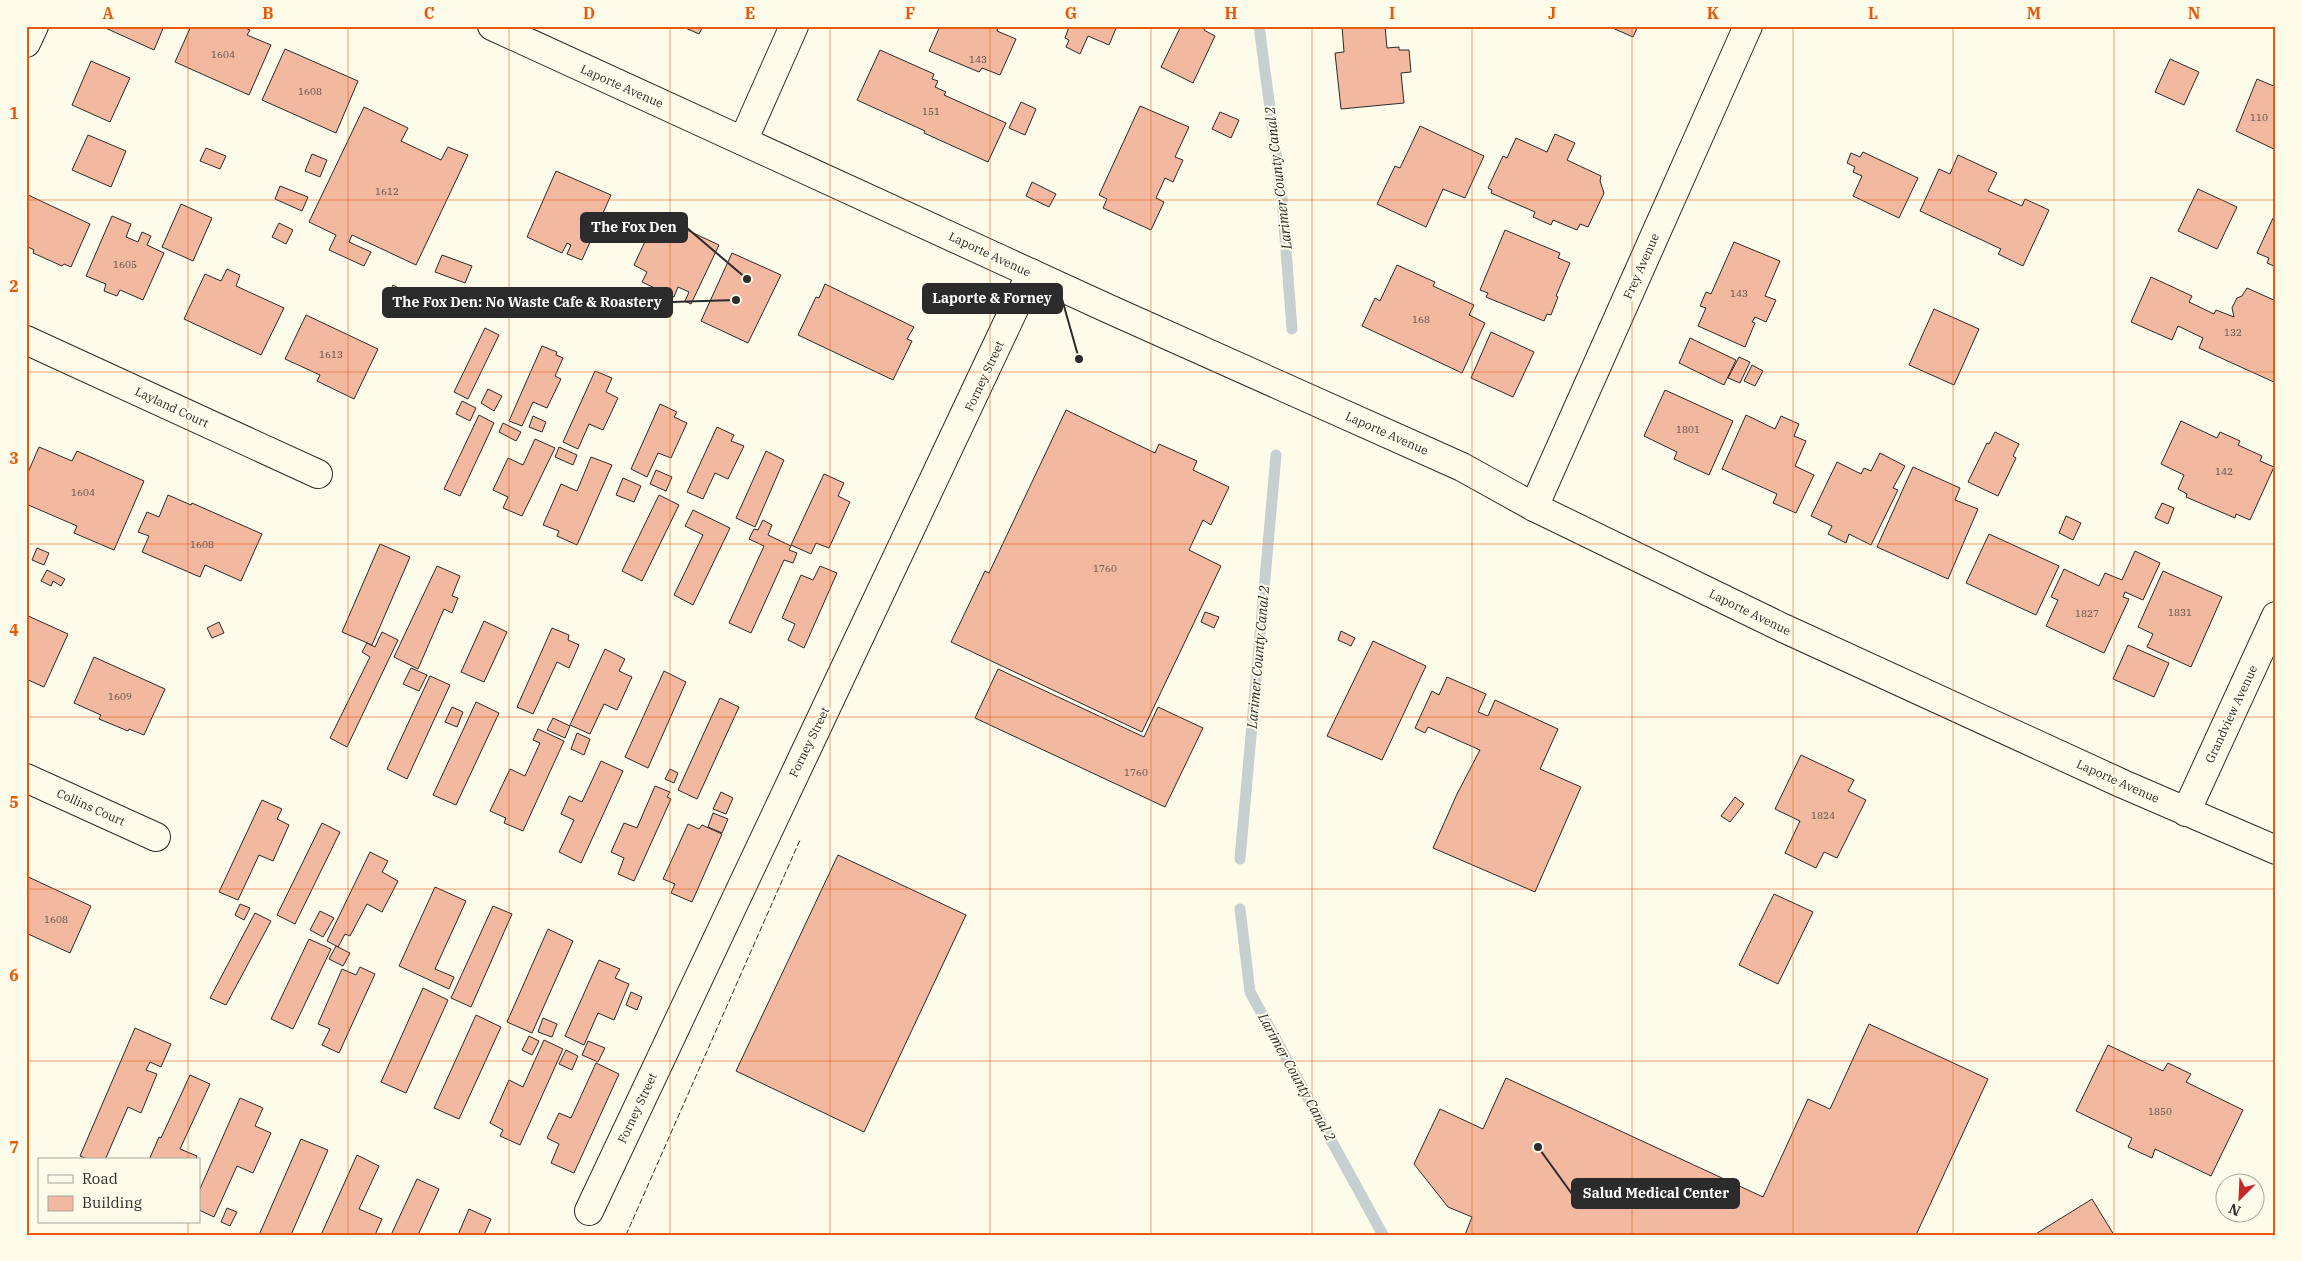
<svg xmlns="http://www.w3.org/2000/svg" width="2302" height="1261" font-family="'IBM Plex Serif',serif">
<rect width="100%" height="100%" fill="#fdfbea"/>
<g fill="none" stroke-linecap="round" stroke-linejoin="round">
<g stroke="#c7d0d0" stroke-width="11">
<polyline points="1259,26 1282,198 1292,329"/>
<polyline points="1240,859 1276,455"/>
<polyline points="1240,909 1250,992 1383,1235"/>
</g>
</g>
<g fill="#f2b8a0" stroke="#2b2b2b">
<polygon points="101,26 164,26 154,50"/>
<polygon points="191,26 241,26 250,30 247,35 271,45 249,95 175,62"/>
<polygon points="681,26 703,26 699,34"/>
<polygon points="940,26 998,26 997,31 1016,39 1000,75 982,68 979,72 929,51"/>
<polygon points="1068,26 1117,26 1109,45 1088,36 1080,54 1066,47 1069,40 1065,38 1069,27"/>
<polygon points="1181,26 1205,26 1204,30 1215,36 1193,83 1161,67"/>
<polygon points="1342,26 1385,26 1387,48 1399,47 1399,50 1409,50 1411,72 1401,73 1404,103 1341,109 1335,53 1344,52"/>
<polygon points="1608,26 1638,26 1633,37"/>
<polygon points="285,49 358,81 336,133 262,100"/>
<polygon points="880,50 934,74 932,79 938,81 935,87 946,92 944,95 1006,123 988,162 924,133 925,131 857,100"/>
<polygon points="2170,59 2199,72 2184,105 2155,92"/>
<polygon points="91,61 130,78 110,122 72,105"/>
<polygon points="2257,79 2276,87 2276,150 2236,131"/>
<polygon points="1021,102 1036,109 1025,135 1009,128"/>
<polygon points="1140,106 1189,127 1175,157 1183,160 1173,182 1165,178 1156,198 1164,202 1151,230 1103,208 1107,199 1099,195"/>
<polygon points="364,107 408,128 401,141 441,160 448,147 468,155 416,265 352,235 349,242 371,252 364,266 329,250 336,235 309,222"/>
<polygon points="1220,112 1239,120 1231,138 1212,129"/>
<polygon points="1420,126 1484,156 1465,198 1443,189 1426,227 1377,204 1395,166 1400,168"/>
<polygon points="1555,134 1575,143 1567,160 1601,176 1600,181 1604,193 1588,227 1580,224 1577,230 1553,220 1551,225 1533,217 1535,212 1491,193 1492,190 1488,188 1503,156 1507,158 1516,138 1547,152"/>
<polygon points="88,135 126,151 111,187 72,170"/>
<polygon points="206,148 226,156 220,169 200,161"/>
<polygon points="1863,152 1918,178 1899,218 1853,196 1862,176 1853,172 1855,167 1847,163 1851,153 1860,157"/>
<polygon points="312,154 327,160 320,177 305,171"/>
<polygon points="1958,155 1997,173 1988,191 2022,206 2025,199 2049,210 2023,266 1998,254 2001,249 1920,211 1939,169 1950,174"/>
<polygon points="556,171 611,195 582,260 567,254 571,245 567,243 562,253 527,237"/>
<polygon points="1032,182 1056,194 1049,207 1026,196"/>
<polygon points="280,186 308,197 302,211 275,199"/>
<polygon points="2198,189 2237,207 2217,249 2178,231"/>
<polygon points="26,194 90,224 71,267 64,264 62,266 33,253 34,250 26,246"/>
<polygon points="181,204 212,218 193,261 162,247"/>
<polygon points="112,216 131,224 126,237 138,242 142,232 151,236 147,245 164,253 143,300 120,290 117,296 104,291 106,284 86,276"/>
<polygon points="657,216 719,245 691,304 685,301 689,292 678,287 674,297 642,282 647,272 634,265"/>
<polygon points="2273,218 2276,219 2276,267 2267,263 2269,258 2257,253"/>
<polygon points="279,223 293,230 286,244 272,237"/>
<polygon points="1505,230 1560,253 1558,258 1570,263 1556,296 1558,297 1551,315 1547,314 1544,321 1486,297 1488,293 1480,290"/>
<polygon points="1734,242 1780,261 1765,296 1776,300 1766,322 1755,317 1752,322 1755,323 1745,347 1698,326 1706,308 1700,306 1706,292 1711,294"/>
<polygon points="732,253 781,275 748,343 701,321"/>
<polygon points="442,255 472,266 465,283 435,272"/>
<polygon points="1397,265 1435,282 1433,286 1474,305 1469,315 1485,323 1462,373 1362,326 1375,298 1380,301"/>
<polygon points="227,269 240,275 236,286 284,308 261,355 184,319 205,274 221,281"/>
<polygon points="2151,277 2192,296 2189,302 2214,314 2216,310 2234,317 2232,308 2237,298 2242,296 2247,288 2276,301 2276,383 2199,348 2203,338 2178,326 2172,340 2131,322"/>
<polygon points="825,284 914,327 907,339 912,341 893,380 798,335 816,297 819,298"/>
<polygon points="393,285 410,294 404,308 386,299"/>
<polygon points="1934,309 1979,329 1954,385 1909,365"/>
<polygon points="306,315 378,349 354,399 317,381 320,375 285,359"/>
<polygon points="485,328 499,335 468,399 454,392"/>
<polygon points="1491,332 1534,352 1513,397 1471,378"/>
<polygon points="1690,338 1736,360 1724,385 1679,363"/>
<polygon points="542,346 557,352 556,355 563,358 555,376 561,379 547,408 533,402 522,426 509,421"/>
<polygon points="1739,357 1750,362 1740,383 1728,378"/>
<polygon points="1752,365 1763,371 1755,386 1744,381"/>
<polygon points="595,371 612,378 606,392 618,398 603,430 589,424 578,449 563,442"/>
<polygon points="488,389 502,396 494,411 481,403"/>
<polygon points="1665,390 1733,421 1709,475 1674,459 1677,452 1644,436"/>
<polygon points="462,401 476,408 470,421 456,414"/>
<polygon points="660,404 677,412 674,417 687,423 671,458 658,453 647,477 631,469"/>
<polygon points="1066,410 1155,453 1159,444 1197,461 1193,470 1229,487 1211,525 1203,520 1189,550 1221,566 1142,732 951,642 985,571 989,573"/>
<polygon points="479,415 494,423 460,496 444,489"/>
<polygon points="1746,415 1775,429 1781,416 1799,424 1794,436 1806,441 1795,466 1814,475 1796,513 1773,503 1777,494 1722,469"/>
<polygon points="533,416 546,422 542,432 529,427"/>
<polygon points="2181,421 2217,438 2220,432 2240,441 2238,445 2262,456 2260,461 2274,467 2250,520 2236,514 2235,518 2186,497 2187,494 2178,489 2184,475 2161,464"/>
<polygon points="503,423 521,432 516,441 499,432"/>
<polygon points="717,427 734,435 731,441 744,446 728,479 715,473 703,499 687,492"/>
<polygon points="1995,432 2019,444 2013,456 2016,458 1998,496 1968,482 1987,443 1989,444"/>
<polygon points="535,439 555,448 522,516 503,508 508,497 493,490 508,458 523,465"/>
<polygon points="39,447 72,461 77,451 144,481 114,550 74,533 77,526 26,504 26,477"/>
<polygon points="559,447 577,455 573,465 555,457"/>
<polygon points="766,451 784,460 755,527 736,518"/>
<polygon points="1880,453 1905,466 1893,488 1898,490 1871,545 1849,534 1846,543 1828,534 1832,526 1811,516 1837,462 1861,474 1864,468 1871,471"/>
<polygon points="591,457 612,465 577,545 557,536 559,531 543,525 561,484 577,491"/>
<polygon points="1913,467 1960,488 1955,500 1978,509 1948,579 1877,547"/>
<polygon points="656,470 672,477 666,491 650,484"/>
<polygon points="824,474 844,483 838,496 850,502 829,548 816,543 811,554 791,545"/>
<polygon points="623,478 641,486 634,502 616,495"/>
<polygon points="168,495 191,505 192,503 262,534 241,581 205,565 200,577 142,552 149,536 138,532 147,512 159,517"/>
<polygon points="659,495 679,505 642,581 622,571"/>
<polygon points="2162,503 2174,508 2168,524 2155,518"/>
<polygon points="693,510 730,528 693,605 674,595 703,535 685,526"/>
<polygon points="2066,516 2081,523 2073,540 2059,533"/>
<polygon points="763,520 772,525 768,535 791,546 789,550 797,553 793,563 784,560 751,633 729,623 764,546 749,539 754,529 758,530"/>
<polygon points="1989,534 2059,566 2036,615 1966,583"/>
<polygon points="380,544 410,557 372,645 342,632"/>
<polygon points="37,548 49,553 44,565 32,560"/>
<polygon points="2135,551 2160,563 2143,600 2125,592 2123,597 2129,599 2104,653 2046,626 2058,600 2051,597 2064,569 2099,586 2105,573 2122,580"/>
<polygon points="437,566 460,576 452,596 458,598 452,613 444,609 418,669 394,657"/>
<polygon points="820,566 837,573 804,648 788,640 795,624 782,618 801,575 813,580"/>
<polygon points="47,570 65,579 61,586 53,581 51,586 41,581"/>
<polygon points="2163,571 2222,597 2191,667 2147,647 2153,634 2138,627"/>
<polygon points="1205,612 1219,617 1214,628 1201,622"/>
<polygon points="26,615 68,634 44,687 26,679"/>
<polygon points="484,621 507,632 484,682 461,672"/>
<polygon points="219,622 224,633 212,638 207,628"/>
<polygon points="552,628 569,635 568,640 579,645 569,668 557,662 533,714 517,707"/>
<polygon points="1341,631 1355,638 1351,646 1338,640"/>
<polygon points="382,632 398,640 347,747 330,738 370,657 362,652 367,643 375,647"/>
<polygon points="1373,641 1426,666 1382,760 1327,736"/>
<polygon points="2128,645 2169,663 2154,697 2113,679"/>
<polygon points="605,649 625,659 619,671 632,677 617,710 604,704 590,734 570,725"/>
<polygon points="94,657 165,689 144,735 129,729 128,731 99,719 101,715 74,703"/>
<polygon points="411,668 427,675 419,691 403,684"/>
<polygon points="998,669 1144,737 1158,707 1203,728 1165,807 975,718"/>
<polygon points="664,671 686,682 648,768 625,757"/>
<polygon points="430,676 450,685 407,779 387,769"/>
<polygon points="1447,677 1486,694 1478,712 1488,716 1495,700 1558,729 1540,769 1581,787 1535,892 1433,848 1457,794 1480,750 1428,727 1425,733 1415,728 1432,691 1439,695"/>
<polygon points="720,698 739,707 697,799 678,790"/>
<polygon points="476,702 499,713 456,805 433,795"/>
<polygon points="452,707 463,712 457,727 445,722"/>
<polygon points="553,718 570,726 565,738 547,730"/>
<polygon points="538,729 564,741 523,831 504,823 506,818 490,811 510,769 525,776 540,743 533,740"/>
<polygon points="577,733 590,739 584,755 571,749"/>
<polygon points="1801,755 1854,780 1848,791 1866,800 1837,858 1824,852 1816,868 1785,853 1800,821 1775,809"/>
<polygon points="601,761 623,771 581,863 559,852 574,820 561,814 569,796 582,802"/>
<polygon points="670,769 678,773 674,783 665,779"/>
<polygon points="655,786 670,792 667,797 671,799 634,881 618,874 624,858 611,852 624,823 637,828"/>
<polygon points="721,792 733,798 726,814 713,809"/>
<polygon points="1735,797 1744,804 1730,822 1721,816"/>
<polygon points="262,800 282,809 277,819 289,825 273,861 259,855 238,900 219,892"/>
<polygon points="713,813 728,819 722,833 708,827"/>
<polygon points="322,823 340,832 295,924 277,915"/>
<polygon points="688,824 699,829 702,825 722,834 692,902 671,893 675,884 663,879"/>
<polygon points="370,852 388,861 382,872 398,881 382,912 367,904 350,936 345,934 338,947 327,941"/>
<polygon points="838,855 966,915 864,1132 736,1071"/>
<polygon points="26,876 91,906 70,953 26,933"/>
<polygon points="435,887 466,901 435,969 454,977 449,989 399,966"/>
<polygon points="1774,894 1813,912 1778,984 1739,965"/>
<polygon points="240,904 250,908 244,920 235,915"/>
<polygon points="493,906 512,914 471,1007 451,998"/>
<polygon points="320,911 334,918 323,937 310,930"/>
<polygon points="255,913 271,921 226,1005 210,998"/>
<polygon points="548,929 573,941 532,1033 507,1022"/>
<polygon points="309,939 331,949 293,1029 271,1019"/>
<polygon points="336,946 350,953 343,966 329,959"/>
<polygon points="599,960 620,969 615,978 629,984 614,1020 598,1013 584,1045 565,1036"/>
<polygon points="360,967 375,974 339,1053 322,1045 330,1029 318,1024 342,969 356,975"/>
<polygon points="423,988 448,1000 406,1093 381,1082"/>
<polygon points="631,992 642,997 637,1010 626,1005"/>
<polygon points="476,1015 501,1027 459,1119 434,1108"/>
<polygon points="543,1018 557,1024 552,1037 538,1032"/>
<polygon points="1869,1024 1988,1079 1916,1235 1465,1235 1472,1217 1448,1207 1414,1164 1440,1109 1483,1129 1506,1078 1763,1197 1808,1099 1830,1109"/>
<polygon points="135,1028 171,1044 161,1067 150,1062 146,1070 157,1074 141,1113 128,1107 105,1160 89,1160 80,1156"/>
<polygon points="529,1036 539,1041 532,1055 522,1050"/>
<polygon points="544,1040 563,1049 520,1145 500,1136 503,1130 490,1123 509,1080 523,1087"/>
<polygon points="588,1041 605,1048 598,1062 582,1055"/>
<polygon points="2108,1045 2163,1071 2168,1063 2191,1074 2186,1082 2243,1110 2211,1176 2155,1149 2152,1158 2128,1147 2132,1138 2076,1111"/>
<polygon points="566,1050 578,1056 572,1070 559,1064"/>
<polygon points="596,1063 619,1074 574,1173 551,1163 559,1144 547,1138 559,1113 571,1118"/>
<polygon points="190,1075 210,1084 180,1149 197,1156 195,1160 149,1160 159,1137 161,1138"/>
<polygon points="240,1098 263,1108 255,1126 271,1133 253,1173 237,1166 214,1217 199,1210 199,1191"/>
<polygon points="301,1139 328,1150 291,1235 259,1235"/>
<polygon points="357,1155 379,1166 359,1209 382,1219 375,1235 321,1235"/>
<polygon points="417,1179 439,1189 418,1235 391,1235"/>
<polygon points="2092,1199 2114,1235 2034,1235"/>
<polygon points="227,1208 237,1212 230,1226 221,1222"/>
<polygon points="469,1209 491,1219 484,1235 458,1235"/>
</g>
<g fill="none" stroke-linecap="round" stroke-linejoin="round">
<defs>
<g id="minor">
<polyline points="492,26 1109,309 1462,467 1534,507 1783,628 2123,784 2276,850"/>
<polyline points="26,43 34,26"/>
<polyline points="743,141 794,26"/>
<polyline points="26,340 318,474"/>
<polyline points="1534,507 1748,26"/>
<polyline points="26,778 156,837"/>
<polyline points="2186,812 2276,616"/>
<path d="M 589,1211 C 734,897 886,587 1031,273"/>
</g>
</defs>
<use href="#minor" stroke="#2b2b2b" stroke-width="30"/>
<use href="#minor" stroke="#fdfbea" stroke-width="28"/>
<polyline stroke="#2b2b2b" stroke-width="1" stroke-dasharray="6 2.5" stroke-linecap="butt" points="626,1235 800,840"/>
</g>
<path fill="none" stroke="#e8590c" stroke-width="1" stroke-opacity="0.55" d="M 188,26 L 188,1160M 348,26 L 348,1235M 509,26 L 509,1235M 670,26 L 670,1235M 830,26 L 830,1235M 990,26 L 990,1235M 1151,26 L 1151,1235M 1312,26 L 1312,1235M 1472,26 L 1472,1235M 1632,26 L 1632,1235M 1793,26 L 1793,1235M 1953,26 L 1953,1235M 2114,26 L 2114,1235M 26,200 L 2276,200M 26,372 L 2276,372M 26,544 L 2276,544M 26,717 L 2276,717M 26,889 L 2276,889M 26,1061 L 2276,1061M 188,1222 L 188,1235"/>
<g text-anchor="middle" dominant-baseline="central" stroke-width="4" stroke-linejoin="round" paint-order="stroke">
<g font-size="10" fill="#5d4e48">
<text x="223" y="54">1604</text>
<text x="978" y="59">143</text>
<text x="310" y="91">1608</text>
<text x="931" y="111">151</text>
<text x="2259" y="117">110</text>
<text x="387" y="191">1612</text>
<text x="125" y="264">1605</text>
<text x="1739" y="293">143</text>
<text x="1421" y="319">168</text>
<text x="2233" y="332">132</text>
<text x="331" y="354">1613</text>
<text x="1688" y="429">1801</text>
<text x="2224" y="471">142</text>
<text x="83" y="492">1604</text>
<text x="202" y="544">1608</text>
<text x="1105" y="568">1760</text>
<text x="2180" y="612">1831</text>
<text x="2087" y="613">1827</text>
<text x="120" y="696">1609</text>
<text x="1136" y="772">1760</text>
<text x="1823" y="815">1824</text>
<text x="56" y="919">1608</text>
<text x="2160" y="1111">1850</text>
</g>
<g font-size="12" fill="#2b2b2b" stroke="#fdfbea">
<text transform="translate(622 86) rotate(24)">Laporte Avenue</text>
<text transform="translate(990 254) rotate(25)">Laporte Avenue</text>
<text transform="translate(1641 266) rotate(-66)">Frey Avenue</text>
<text transform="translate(984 376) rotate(-65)">Forney Street</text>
<text transform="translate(172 407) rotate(25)">Layland Court</text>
<text transform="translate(1387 433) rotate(24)">Laporte Avenue</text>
<text transform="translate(1750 612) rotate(26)">Laporte Avenue</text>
<text transform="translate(2231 714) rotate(-65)">Grandview Avenue</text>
<text transform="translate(809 742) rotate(-64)">Forney Street</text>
<text transform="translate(2118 781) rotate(24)">Laporte Avenue</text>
<text transform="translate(91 807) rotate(24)">Collins Court</text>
<text transform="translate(637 1108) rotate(-65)">Forney Street</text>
</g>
<g font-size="14" font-style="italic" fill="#2b2b2b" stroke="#fdfbea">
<text transform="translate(1278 178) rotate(-97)">Larimer County Canal 2</text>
<text transform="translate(1258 657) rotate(-85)">Larimer County Canal 2</text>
<text transform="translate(1297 1077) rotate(61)">Larimer County Canal 2</text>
</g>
</g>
<path fill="none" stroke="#2b2b2b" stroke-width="2" d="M747 279L687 228M1079 359L1062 299M736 300L672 302M1538 1147L1572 1194"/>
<g fill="#2b2b2b" stroke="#fdfbea" stroke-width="2">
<circle cx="747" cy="279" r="5"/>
<circle cx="1079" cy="359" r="5"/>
<circle cx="736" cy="300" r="5"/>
<circle cx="1538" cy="1147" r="5"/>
</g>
<g fill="#2b2b2b" stroke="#2b2b2b" stroke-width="2">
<rect x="581" y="213" width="106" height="29" rx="5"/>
<rect x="923" y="284" width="139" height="29" rx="5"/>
<rect x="383" y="288" width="289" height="29" rx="5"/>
<rect x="1572" y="1179" width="167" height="29" rx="5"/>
</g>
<g font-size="14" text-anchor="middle" font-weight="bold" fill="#fff">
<text x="634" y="232">The Fox Den</text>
<text x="992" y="303">Laporte &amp; Forney</text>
<text x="527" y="307">The Fox Den: No Waste Cafe &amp; Roastery</text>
<text x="1656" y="1198">Salud Medical Center</text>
</g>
<rect width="2302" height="1261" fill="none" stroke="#fdfbea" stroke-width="55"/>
<rect x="38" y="1158" width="162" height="65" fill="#fdfbea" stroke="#a9a89e"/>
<rect x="48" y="1175" width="25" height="8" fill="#fdfbea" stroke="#a9a89e"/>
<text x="82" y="1184" font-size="15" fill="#2b2b2b">Road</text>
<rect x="48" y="1196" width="25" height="15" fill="#f2b8a0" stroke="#a9a89e"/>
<text x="82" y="1208" font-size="15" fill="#2b2b2b">Building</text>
<g transform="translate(2240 1198) rotate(204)"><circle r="24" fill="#fdfbea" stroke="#a9a89e"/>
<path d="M0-4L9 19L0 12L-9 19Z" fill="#c62828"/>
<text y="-8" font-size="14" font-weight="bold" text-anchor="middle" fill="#2b2b2b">N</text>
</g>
<rect x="28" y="28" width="2246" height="1206" fill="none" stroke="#e8590c" stroke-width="2"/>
<g font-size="16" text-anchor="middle" font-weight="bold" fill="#e8590c">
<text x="108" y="19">A</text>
<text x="268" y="19">B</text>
<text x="429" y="19">C</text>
<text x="589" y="19">D</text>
<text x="750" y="19">E</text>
<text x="910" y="19">F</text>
<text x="1071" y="19">G</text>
<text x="1231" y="19">H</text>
<text x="1392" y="19">I</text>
<text x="1552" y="19">J</text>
<text x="1713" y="19">K</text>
<text x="1873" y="19">L</text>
<text x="2034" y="19">M</text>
<text x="2194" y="19">N</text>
<text x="14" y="119">1</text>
<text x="14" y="292">2</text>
<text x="14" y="464">3</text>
<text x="14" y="636">4</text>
<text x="14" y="808">5</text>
<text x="14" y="981">6</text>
<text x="14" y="1153">7</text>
</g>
</svg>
